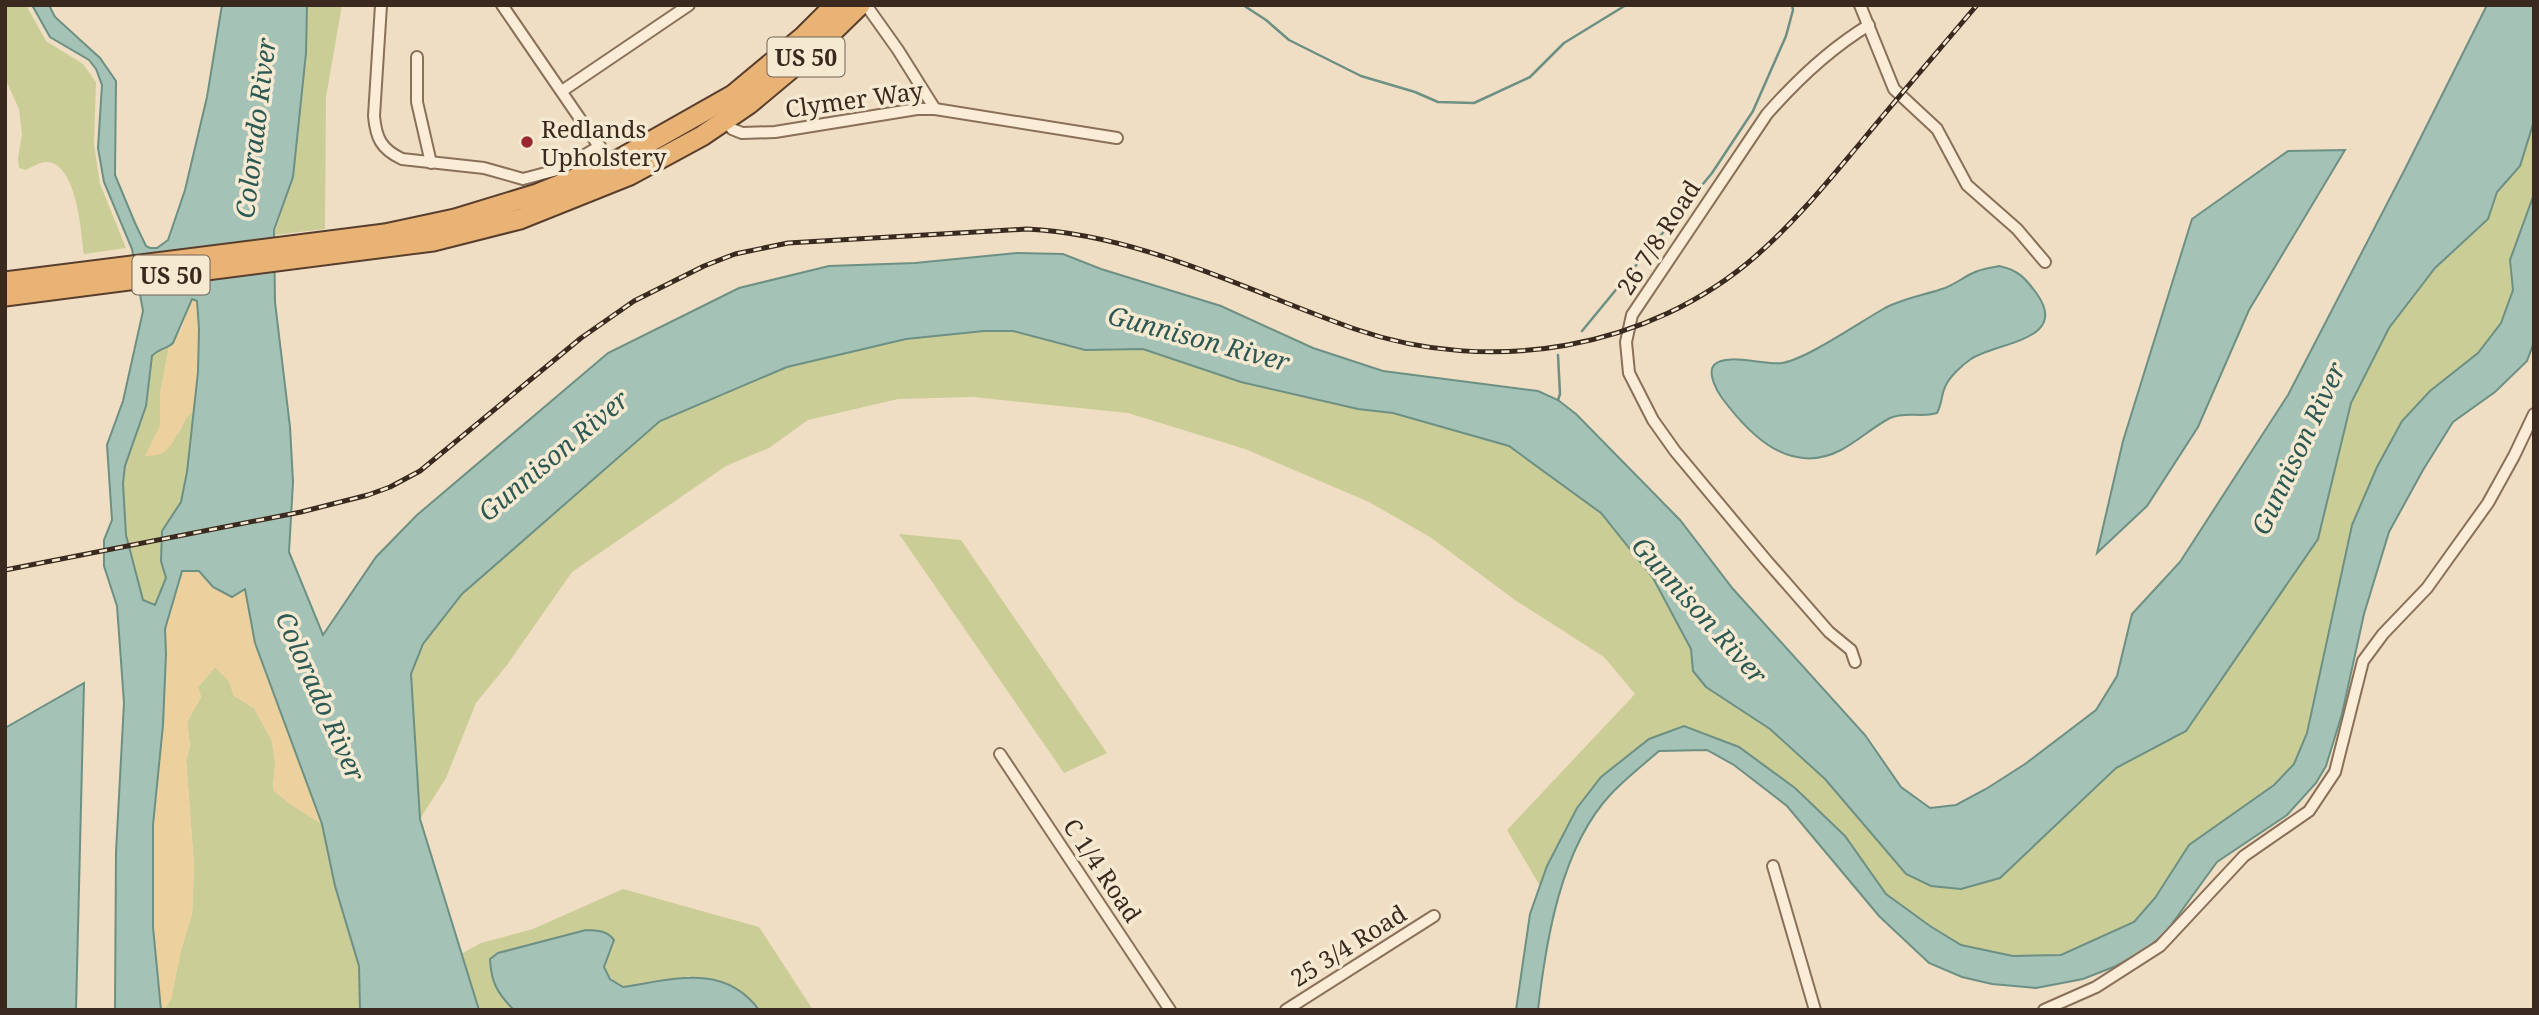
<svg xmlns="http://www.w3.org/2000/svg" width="2539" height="1015" font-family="'Noto Serif',serif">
<rect width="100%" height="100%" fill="#efdec3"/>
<g fill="#cbcd96">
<path d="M 5,5 L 26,5 L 46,41 L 83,64 L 96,82 L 94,144 L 100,184 L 126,248 L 84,254 C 81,232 77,162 46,162 C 40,162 32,167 26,170 L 19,168 L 18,158 L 22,134 L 19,109 L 5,78 Z"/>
<polygon points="307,5 342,5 326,97 325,229 274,235 293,177 306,53"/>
<polygon points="2534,121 2534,194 2510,260 2513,290 2501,323 2478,353 2430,391 2402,421 2377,467 2352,525 2307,733 2294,764 2155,898 2134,922 2061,955 2013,956 1961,945 1930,926 1885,894 1845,836 1739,747 1684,726 1601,777 1577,808 1562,836 1540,886 1507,830 1635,694 1604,657 1515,600 1430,537 1369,502 1245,449 1128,413 973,397 898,399 808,420 769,448 726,466 572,572 507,665 476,703 446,778 420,819 411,674 423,644 462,594 660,421 787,367 906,339 984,331 1013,331 1085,350 1143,349 1241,382 1358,409 1393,413 1509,446 1601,513 1653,578 1691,649 1693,671 1706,687 1770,729 1825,779 1906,874 1931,886 1961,889 2000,878 2116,768 2186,731 2318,539 2351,403 2389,328 2435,268 2488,219 2497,192 2520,166"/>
<polygon points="169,347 160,394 160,425 178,434 187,416 194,411 193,418 184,493 161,560 166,578 155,605 143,600 126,535 123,483 125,466 146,406 152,356 156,351"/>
<polygon points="899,534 961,540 1107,753 1064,773"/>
<polygon points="215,667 229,681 234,696 254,708 272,741 275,762 273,790 292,805 322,824 335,886 359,966 360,1010 164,1010 171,999 181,950 192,914 194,865 186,760 190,746 187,722 201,697 198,687"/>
<path d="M 623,889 L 759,927 L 813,1010 L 759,1010 L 755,1004 L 689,976 L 623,988 C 600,973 603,955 600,931 L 586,930 L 498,953 L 490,958 C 491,982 497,993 514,1010 L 479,1010 L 461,954 L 481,943 L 533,929 Z"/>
</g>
<g fill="#ecd19f">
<path d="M 192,299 L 197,301 L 199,349 L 194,411 C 179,421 178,444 162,453 C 158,455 150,456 145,456 L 160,425 L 160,394 L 169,347 L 181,330 Z"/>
<polygon points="182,571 199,571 213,587 245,588 255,643 322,824 292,805 273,790 275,762 272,741 254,708 234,696 229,681 215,667 198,687 201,697 187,722 190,746 186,760 194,865 192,914 181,950 171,999 164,1010 161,1010 153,927 153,825 163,725 166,654 165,629"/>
</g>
<g fill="#a5c2b7" stroke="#6c9084" stroke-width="2" fill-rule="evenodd">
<path d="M 32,5 L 49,5 L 55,17 L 100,58 L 116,81 L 115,175 L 135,223 L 146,246 L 150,248 L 157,248 L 168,240 L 185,190 L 207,97 L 222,5 L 307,5 L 306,53 L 293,177 L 274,230 L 275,302 L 290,427 L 293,482 L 289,552 L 323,635 L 376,557 L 417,515 L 608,353 L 739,288 L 829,266 L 915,263 L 1017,253 L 1063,254 L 1101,269 L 1221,306 L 1313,348 L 1383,371 L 1538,391 L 1558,400 L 1576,414 L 1680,520 L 1733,589 L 1865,735 L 1901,787 L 1930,808 L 1956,805 L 1986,789 L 2025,764 L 2096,710 L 2117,676 L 2132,614 L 2180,562 L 2288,395 L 2405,169 L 2487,5 L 2534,5 L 2534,121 L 2520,166 L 2497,192 L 2488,219 L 2435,268 L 2389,328 L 2351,403 L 2318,539 L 2186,731 L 2116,768 L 2000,878 L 1961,889 L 1931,886 L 1906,874 L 1825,779 L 1770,729 L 1706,687 L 1693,671 L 1691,649 L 1653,578 L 1601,513 L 1509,446 L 1393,413 L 1358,409 L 1241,382 L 1143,349 L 1085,350 L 1013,331 L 984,331 L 906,339 L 787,367 L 660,421 L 462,594 L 423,644 L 411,674 L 420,819 L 479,1010 L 360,1010 L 359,966 L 335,886 L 322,824 L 255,643 L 245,589 L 232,597 L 213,587 L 199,571 L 182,571 L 165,629 L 166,654 L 163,725 L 153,825 L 153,927 L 161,1010 L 115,1010 L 116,852 L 124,703 L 117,606 L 104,566 L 104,540 L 112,520 L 107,445 L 123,401 L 143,311 L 132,249 L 104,182 L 98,148 L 102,85 L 96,69 L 89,60 L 50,37 ZM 192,299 L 197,301 L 199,329 L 198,372 L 187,472 L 181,502 L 162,531 L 161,561 L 166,578 L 155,605 L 143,600 L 126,535 L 123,483 L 125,466 L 146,406 L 152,356 C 159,348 167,349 173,343 Z"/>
<polygon points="2345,150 2249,310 2198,427 2147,506 2097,553 2123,441 2192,219 2288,151"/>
<path d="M 2534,194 L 2534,342 L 2527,361 L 2495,392 L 2453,422 L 2423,470 L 2389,532 L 2364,614 L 2342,714 L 2326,766 L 2316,783 L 2287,815 L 2217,862 L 2166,932 L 2147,949 L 2116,966 L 2083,979 L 2036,988 L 1992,984 L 1962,977 L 1929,963 L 1879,916 L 1787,806 L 1734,765 L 1707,750 L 1659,751 C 1643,765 1625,779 1611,794 C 1561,847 1546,940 1538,1010 L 1516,1010 L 1530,914 L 1547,866 L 1577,808 L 1601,777 L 1649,739 L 1684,726 L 1739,747 L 1795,788 L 1845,836 L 1886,894 L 1930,926 L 1961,945 L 2013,956 L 2061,955 L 2134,922 L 2155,898 L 2189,845 L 2274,785 L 2294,764 L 2307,733 L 2352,525 L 2377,467 L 2402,421 L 2430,391 L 2478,353 L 2501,323 L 2513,290 L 2510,260 Z"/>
<path d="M 1999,266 C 2019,270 2026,279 2037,294 C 2070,341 1996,342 1971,359 C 1962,365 1949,377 1945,387 C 1941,396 1942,404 1937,413 C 1921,418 1906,411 1890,418 C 1873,427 1858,441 1841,450 C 1791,476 1751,437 1722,398 C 1717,391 1707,373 1714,365 C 1726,352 1766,366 1782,363 C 1807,359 1860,322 1885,308 C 1904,298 1925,295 1945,288 C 1955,284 1964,277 1973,273 C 1981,269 1991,268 1999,266 Z"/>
<polygon points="84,683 76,1010 5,1010 5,728"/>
<path d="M 586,930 C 597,931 607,930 614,940 L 604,967 L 610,979 L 623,987 C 671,980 724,962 759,1010 L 514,1010 C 497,993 491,982 490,959 L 498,953 Z"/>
</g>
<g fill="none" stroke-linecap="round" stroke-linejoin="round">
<g stroke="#6c9084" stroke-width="2.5">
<polyline points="1243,5 1266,20 1289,40 1361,76 1415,92 1438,102 1474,103 1530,77 1564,43 1626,5"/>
<polyline points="1582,331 1712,173 1753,111 1786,36 1793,10 1792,5"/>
<polyline points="1558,400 1560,394 1558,355"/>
</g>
<defs>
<g id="minor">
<path d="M 381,5 L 374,116 C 376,138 381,149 402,159 L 484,168 L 523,179 L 561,169 L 600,146"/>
<polyline points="502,5 611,164"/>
<polyline points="866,5 898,50 935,109"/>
<polyline points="1860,5 1894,89 1937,129 1967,185 2017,229 2045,262"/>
<polyline points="417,57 417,102 431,163"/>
<polyline points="562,91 689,5"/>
<polyline points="726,120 732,129 742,133 775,132 917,109 935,109 1117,138"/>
<path d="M 1855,662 L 1851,650 L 1829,632 L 1766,560 L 1675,451 L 1653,420 L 1629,373 L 1626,342 L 1632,315 L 1767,114 C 1796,81 1831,48 1869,25"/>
<polyline points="1000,754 1170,1010"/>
<polyline points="1773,866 1815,1010"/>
<polyline points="1286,1010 1434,916"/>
<polyline points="2044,1010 2096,987 2160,946 2244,856 2309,811 2335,772 2363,661 2383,634 2427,588 2488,503 2514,456 2534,414"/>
</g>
<g id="trunk">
<polyline points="5,282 385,234 455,219 537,194 611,164 733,95 804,36 835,5"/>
<polyline points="5,296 433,241 520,219 630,175 702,136 749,104 816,48 860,5"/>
</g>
</defs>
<use href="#minor" stroke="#8a6f59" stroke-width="14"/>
<use href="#trunk" stroke="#573e2d" stroke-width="23"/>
<use href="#minor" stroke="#faecd6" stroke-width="10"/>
<use href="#trunk" stroke="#eab376" stroke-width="19"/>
<defs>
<path id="rail" d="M 5,570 L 301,512 L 368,495 L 390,487 L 420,471 L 581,338 L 634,301 L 704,266 L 735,254 L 788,243 L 1027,229 C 1143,235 1247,291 1355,329 C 1490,376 1649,350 1757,255 C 1796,221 1829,180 1862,141 C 1900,95 1939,50 1977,5"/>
</defs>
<use href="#rail" stroke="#39291e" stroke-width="5"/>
<use href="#rail" stroke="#f6e9d2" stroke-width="2.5" stroke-dasharray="8" stroke-linecap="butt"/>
</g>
<circle fill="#9a2831" stroke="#f6e9d2" stroke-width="2.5" cx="527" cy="142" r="7"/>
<g text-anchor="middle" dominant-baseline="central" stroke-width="7" stroke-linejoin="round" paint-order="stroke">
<g fill="#f6e9d2" stroke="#726354" stroke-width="2">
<rect x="767.5" y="37.5" width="77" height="39" rx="5"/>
<rect x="132.5" y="255.5" width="77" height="39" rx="5"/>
</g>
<g font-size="23" font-weight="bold" fill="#39291e">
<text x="806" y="57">US 50</text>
<text x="171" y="275">US 50</text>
</g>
<g font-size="24" fill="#39291e" stroke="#f6e9d2">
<text transform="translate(854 99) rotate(-8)">Clymer Way</text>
<text transform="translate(1658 237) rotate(-57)">26 7/8 Road</text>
<text transform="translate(1103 870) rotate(56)">C 1/4 Road</text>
<text transform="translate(1348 945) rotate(-32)">25 3/4 Road</text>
</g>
<g font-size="24" fill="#39291e" stroke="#f6e9d2" text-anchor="start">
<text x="541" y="128">Redlands<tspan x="541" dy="28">Upholstery</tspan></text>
</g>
<g font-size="26" font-style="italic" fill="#2c5953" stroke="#f6e9d2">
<text transform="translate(255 128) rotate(-83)">Colorado River</text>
<text transform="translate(1199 338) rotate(15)">Gunnison River</text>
<text transform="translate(2298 448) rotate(-65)">Gunnison River</text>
<text transform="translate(553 455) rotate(-40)">Gunnison River</text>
<text transform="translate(1700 610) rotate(48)">Gunnison River</text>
<text transform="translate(321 696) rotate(66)">Colorado River</text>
</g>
</g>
<rect width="2539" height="1015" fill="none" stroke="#39291e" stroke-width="14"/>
</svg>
